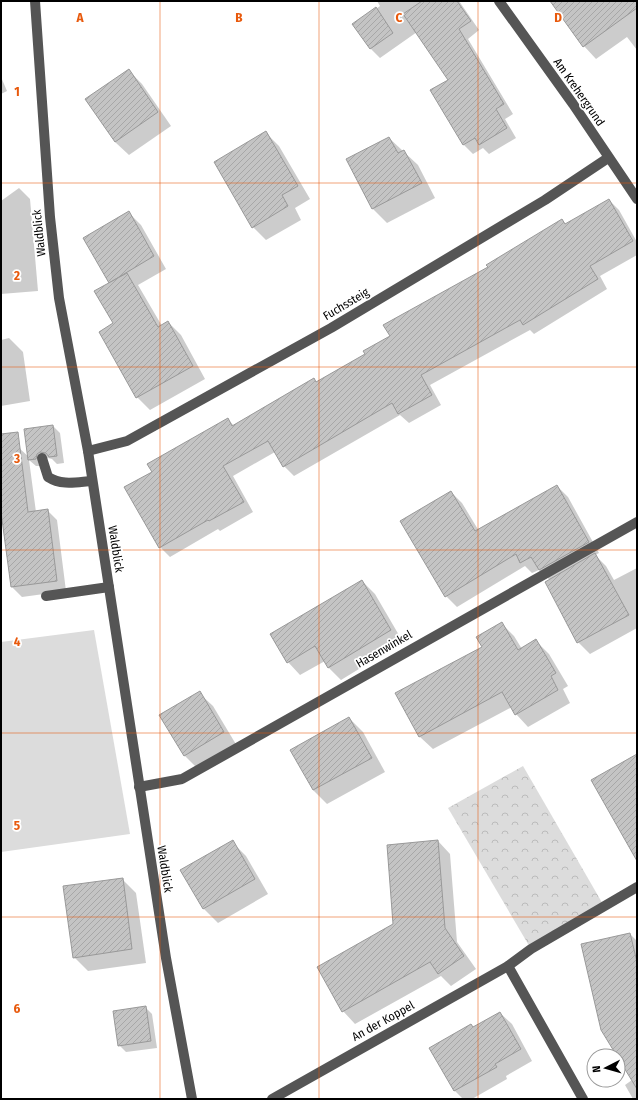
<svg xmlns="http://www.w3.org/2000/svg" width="638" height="1100" font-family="'Fira Sans Condensed',sans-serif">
<defs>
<pattern id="park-crowns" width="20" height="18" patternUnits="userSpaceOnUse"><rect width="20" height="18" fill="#dcdcdc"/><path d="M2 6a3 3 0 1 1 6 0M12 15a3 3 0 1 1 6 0" fill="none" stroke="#bbb"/></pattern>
<pattern id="building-hatch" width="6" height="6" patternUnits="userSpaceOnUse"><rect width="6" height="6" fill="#c4c4c4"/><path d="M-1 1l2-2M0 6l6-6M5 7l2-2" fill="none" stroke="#a7a7a7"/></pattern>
</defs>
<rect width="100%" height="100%" fill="#fff"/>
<polygon fill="#dcdcdc" points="94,630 130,834 1,852 1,642"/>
<polygon fill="url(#park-crowns)" points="523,766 604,906 531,949 448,808"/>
<g fill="#0003">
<polygon points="377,1 459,1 479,30 468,39 513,114 505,119 516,138 489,154 483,148 473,154 464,145 432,91 450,80 417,32 380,58 371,49 354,25 380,6"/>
<polygon points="551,1 637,1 637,50 627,37 596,59 584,46"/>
<polygon points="128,70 142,84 171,126 129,155 115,142"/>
<polygon points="1,77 7,91 1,94"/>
<polygon points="266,133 279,146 310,199 295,208 301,220 266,240 253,227"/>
<polygon points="389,138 418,165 435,198 387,223 373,209 347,160"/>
<polygon points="19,188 30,199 38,291 1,294 1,201"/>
<polygon points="609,200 619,210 637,242 637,255 600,276 607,289 534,334 530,330 430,385 441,405 409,423 400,415 294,476 284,466 275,452 233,476 253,512 220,531 218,529 170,557 160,547 153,472 228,419 234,426 314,379 317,382 366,354 489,268 562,220 566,225"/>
<polygon points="129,213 141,225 166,269 138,285 162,326 168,322 181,335 205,379 150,410 137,397 115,324 110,283"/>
<polygon points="9,338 23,352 30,401 1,406 1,340"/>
<polygon points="53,426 60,433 64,463 57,464 52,459 48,458 44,461 43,466 36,466 29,460 36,512 47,510 57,520 66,591 22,597 12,587 3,517 1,517 1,450 19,448 29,457"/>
<polygon points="557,486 568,497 599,553 595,555 606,566 614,580 637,568 637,628 590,654 578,642 550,580 539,570 532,573 525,566 457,607 446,596 402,522 451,492 462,503 479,531"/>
<polygon points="362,581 375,594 403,642 341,680 329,668 325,661 300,675 288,662"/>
<polygon points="501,623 514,636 522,649 536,641 549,654 568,686 563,689 570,703 528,727 516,714 512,707 433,749 420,737"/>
<polygon points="199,693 213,706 237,746 198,769 184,755"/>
<polygon points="349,718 363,732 385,772 327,804 313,790"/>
<polygon points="438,841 450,854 457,942 476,969 451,986 441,976 355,1024 343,1011 395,925"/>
<polygon points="232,842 246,856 268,894 218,923 204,909 182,871"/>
<polygon points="122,879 136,893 146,963 88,971 74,957"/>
<polygon points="630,934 637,941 637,1099 633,1099 625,1085 632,1080"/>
<polygon points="145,1007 152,1014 157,1048 126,1052 119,1045"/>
<polygon points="500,1013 512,1024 532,1061 506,1076 507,1079 472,1099 463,1099 455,1091 431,1048 471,1025 474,1028"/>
</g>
<g fill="url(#building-hatch)" stroke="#999">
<polygon points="422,1 457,1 471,21 459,29 504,104 496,109 507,128 479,145 475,138 463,145 430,90 448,80 403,14"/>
<polygon points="550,1 637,1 637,8 583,47"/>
<polygon points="376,7 393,33 370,49 352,24"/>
<polygon points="129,69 158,112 115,142 85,99"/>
<polygon points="266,131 298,186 282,195 288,206 252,228 214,162"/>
<polygon points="389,137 398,153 404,150 422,183 372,209 346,159"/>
<polygon points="609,199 633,241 590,266 598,279 523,325 520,320 421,375 432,395 398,414 392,403 283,467 268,441 223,466 244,502 209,521 208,520 159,548 124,487 152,472 147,464 228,418 232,426 314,378 316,382 365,354 363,351 390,336 383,325 488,267 486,265 562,219 565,224"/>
<polygon points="129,211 154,256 109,283 83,238"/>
<polygon points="127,273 158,327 168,321 193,366 136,398 99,332 113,323 94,291"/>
<polygon points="53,425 57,456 49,457 46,453 40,452 37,454 36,459 28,460 24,429"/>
<polygon points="18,432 28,512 48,509 57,581 11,587 1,512 1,434"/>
<polygon points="557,485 589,542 539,570 531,557 520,563 516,554 445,597 400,521 451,491 475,531"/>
<polygon points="595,553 629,615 577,643 545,582"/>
<polygon points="362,580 391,630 328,668 315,646 287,663 270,634"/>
<polygon points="502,622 518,650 536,639 556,673 551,676 558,690 515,715 502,692 419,737 395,693 482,647 476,637"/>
<polygon points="200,691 224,732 184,756 159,715"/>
<polygon points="349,717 372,758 313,790 290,750"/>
<polygon points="637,754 637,861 591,780"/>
<polygon points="233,840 255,879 203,909 180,870"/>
<polygon points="438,840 445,928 464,956 438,974 430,962 342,1012 317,967 393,924 387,845"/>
<polygon points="123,878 132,949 73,958 63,886"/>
<polygon points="630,933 637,962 637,1089 601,1030 581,944"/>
<polygon points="146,1006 151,1041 118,1046 113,1011"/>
<polygon points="500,1012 521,1049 495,1064 497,1067 454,1091 429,1048 471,1024 473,1027"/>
</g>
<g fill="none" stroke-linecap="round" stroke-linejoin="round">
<g stroke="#555" stroke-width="10">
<polyline points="35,1 50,217 59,298 88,451 166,958 192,1099"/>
<polyline points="499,1 573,104 637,199"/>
<polyline points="88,451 127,441 331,328 545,200 608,158"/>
<path d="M 42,458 L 48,477 C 62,486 77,482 92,481"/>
<polyline points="46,596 109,587"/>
<polyline points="139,787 182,779 637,522"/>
<polyline points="508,966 583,1099"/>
<polyline points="272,1099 508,966 531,949 637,887"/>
</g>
</g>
<path fill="none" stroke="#e8590c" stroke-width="1" stroke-opacity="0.55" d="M 160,1 L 160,1099M 319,1 L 319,1099M 478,1 L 478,1099M 1,183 L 637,183M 1,367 L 637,367M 1,550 L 637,550M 1,733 L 637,733M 1,917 L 637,917"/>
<g text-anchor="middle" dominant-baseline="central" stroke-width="3.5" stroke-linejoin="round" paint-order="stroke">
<g font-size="12" fill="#000" stroke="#fff">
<text transform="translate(579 92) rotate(55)">Am Krehergrund</text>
<text transform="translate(39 233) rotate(-96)">Waldblick</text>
<text transform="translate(346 304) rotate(-31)">Fuchssteig</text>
<text transform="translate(116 549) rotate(81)">Waldblick</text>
<text transform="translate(384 649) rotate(-30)">Hasenwinkel</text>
<text transform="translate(165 869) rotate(81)">Waldblick</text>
<text transform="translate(383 1021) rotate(-29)">An der Koppel</text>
</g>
</g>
<g font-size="13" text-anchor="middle" font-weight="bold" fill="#e8590c" stroke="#fff" stroke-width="3.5" stroke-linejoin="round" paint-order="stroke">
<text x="80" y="22">A</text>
<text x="239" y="22">B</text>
<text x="399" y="22">C</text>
<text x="558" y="22">D</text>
<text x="17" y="96">1</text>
<text x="17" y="280">2</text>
<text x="17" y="463">3</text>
<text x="17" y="646">4</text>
<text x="17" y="830">5</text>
<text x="17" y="1013">6</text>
</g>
<rect width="638" height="1100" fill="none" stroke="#000000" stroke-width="4"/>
<g transform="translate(606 1068) rotate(264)"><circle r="19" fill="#ffffff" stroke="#999999"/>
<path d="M0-3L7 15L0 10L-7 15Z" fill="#000000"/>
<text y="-6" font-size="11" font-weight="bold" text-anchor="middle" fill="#000000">N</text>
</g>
</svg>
